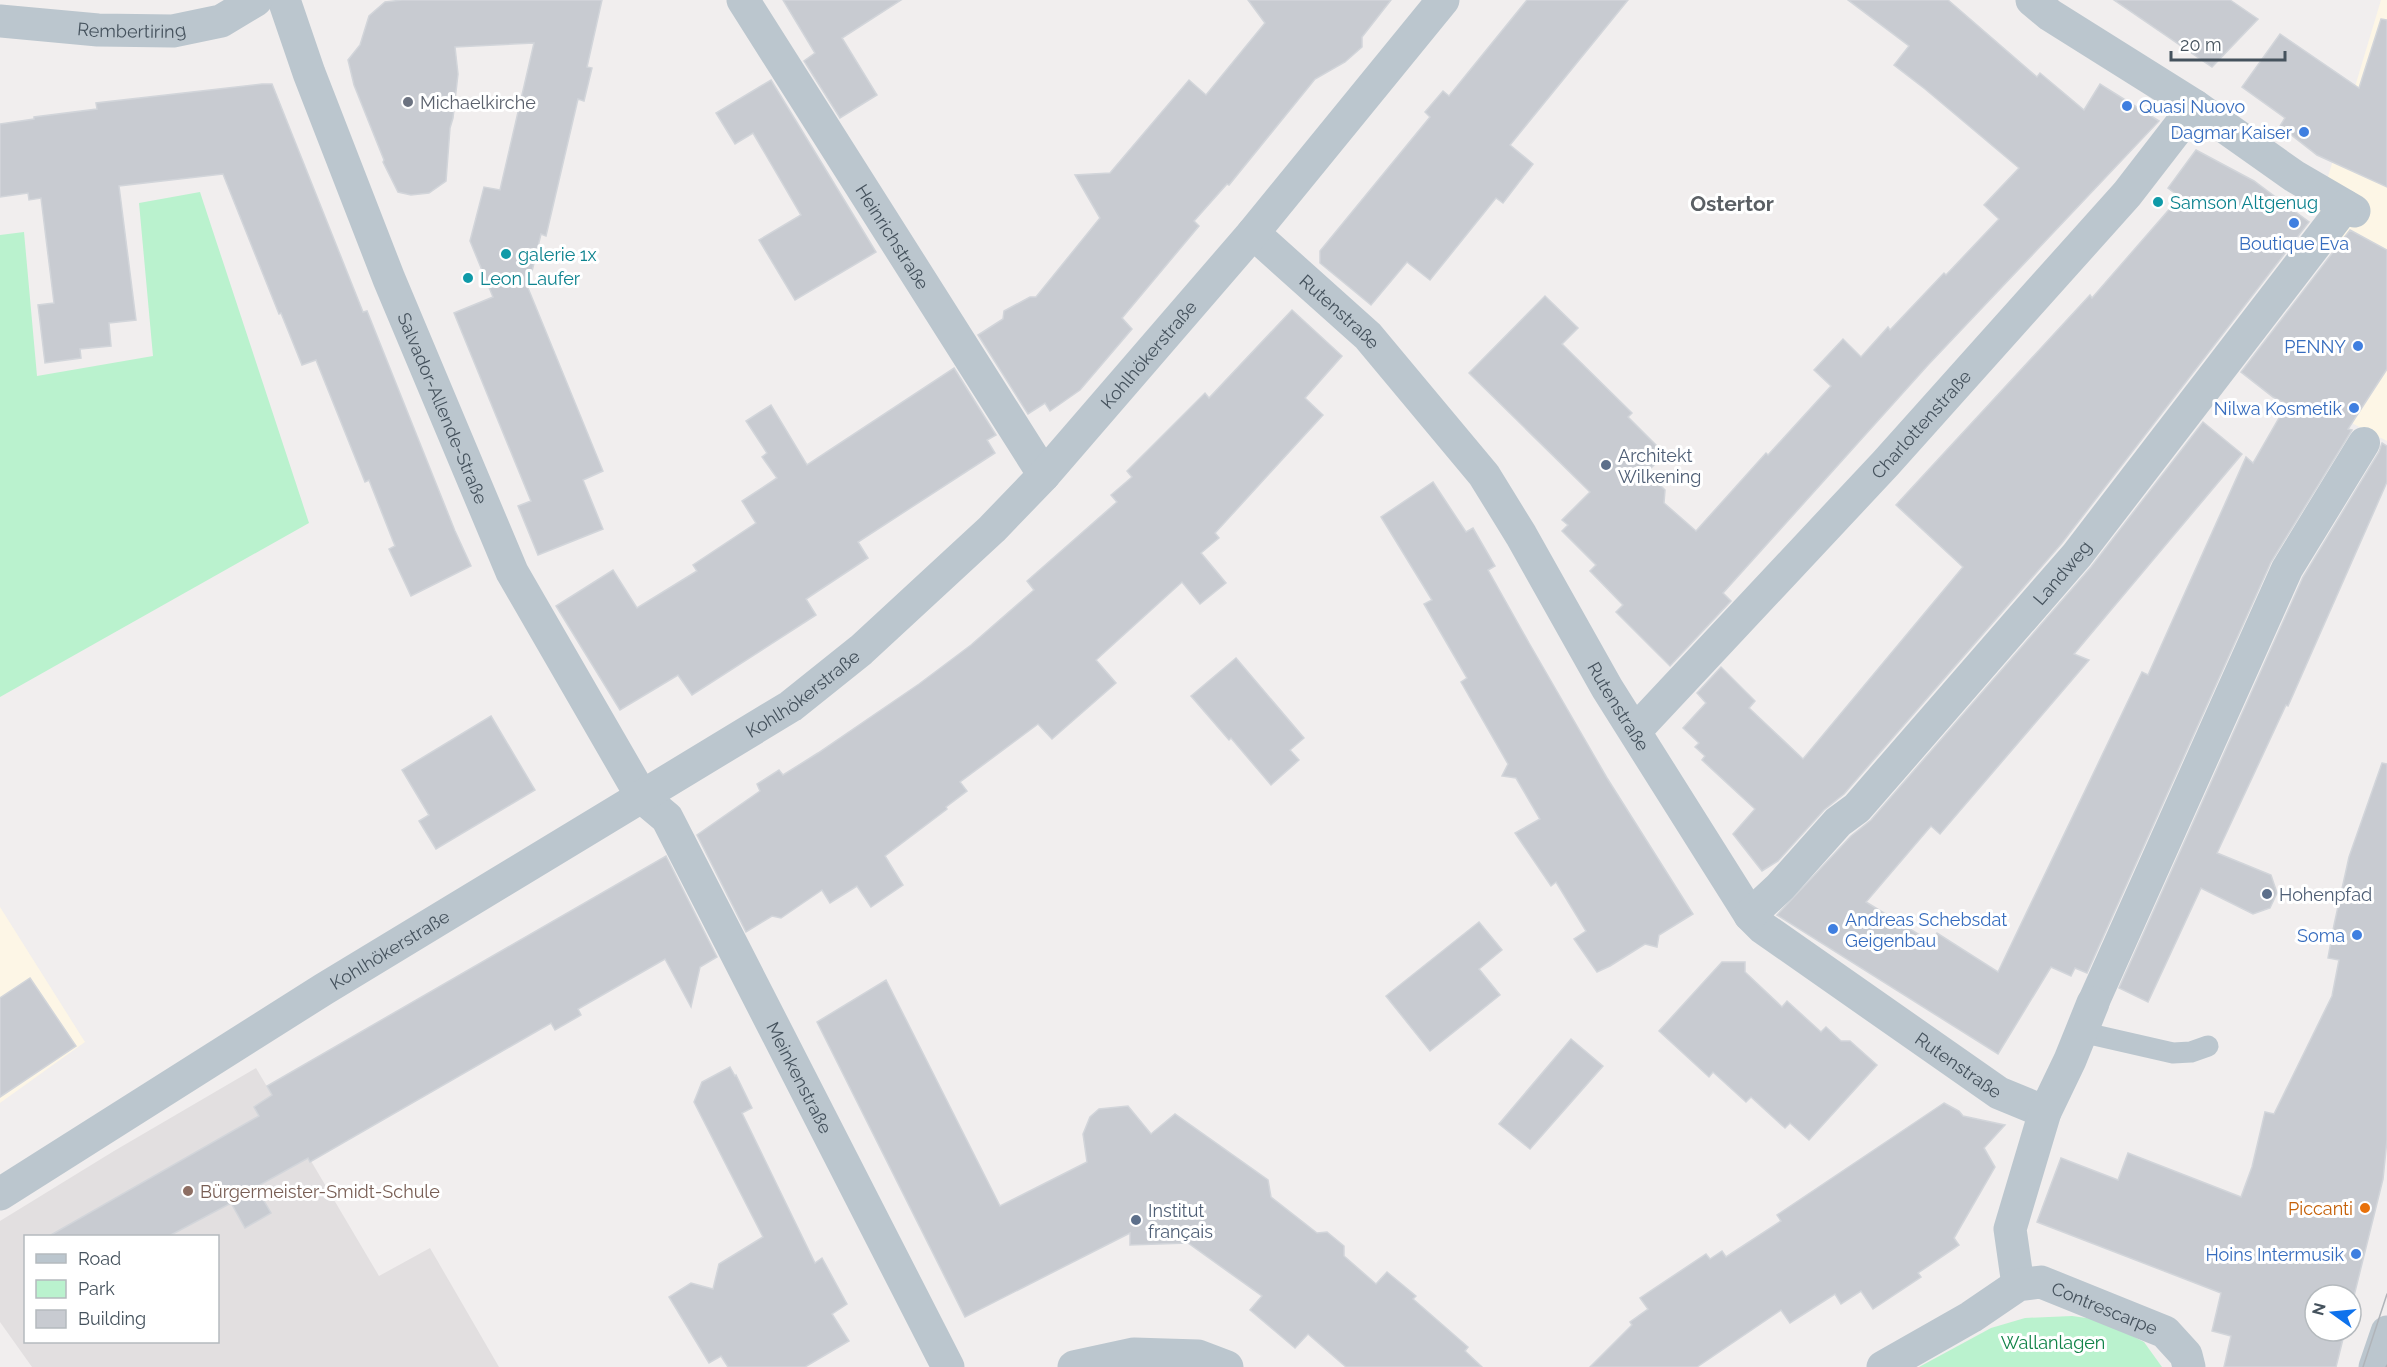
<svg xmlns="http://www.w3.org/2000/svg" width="2387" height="1367" font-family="Raleway,sans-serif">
<rect width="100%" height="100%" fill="#f1eeee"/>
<g fill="#fdf6e6">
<polygon points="2381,0 2387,0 2387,276 2313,236 2321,200"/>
<polygon points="2387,326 2387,441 2334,414"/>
<polygon points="0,907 85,1042 0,1103"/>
</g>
<path fill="#e2dfe0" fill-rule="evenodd" d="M 256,1068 L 379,1276 L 430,1248 L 499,1367 L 32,1367 L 0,1322 L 0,1221 L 114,1151 ZM 26,1236 L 218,1236 L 218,1342 L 26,1342 Z"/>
<g fill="#baf2ce">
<polygon points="200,192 309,523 0,697 0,235 24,232 37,376 153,356 139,203"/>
<polygon points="2072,1316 2101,1320 2144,1342 2162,1367 1919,1367 1991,1328 2025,1318"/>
</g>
<g fill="#c8cbd1" stroke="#d2d5da" stroke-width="1.5">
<polygon points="402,0 602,0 587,67 592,68 584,101 578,99 546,236 541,234 528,288 603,471 583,480 603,529 538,555 518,506 531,501 454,313 493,297 470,241 484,187 500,190 534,43 455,47 458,74 453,118 450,128 446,181 429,193 411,195 398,192 383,162 384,160 354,85 348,60 360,45 369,16 385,2"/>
<polygon points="783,0 901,0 842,38 877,95 840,118 804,61 815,53"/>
<polygon points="1248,0 1391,0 1362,37 1362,47 1345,62 1315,79 1229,185 1227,184 1194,221 1199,226 1122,318 1132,329 1080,390 1050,411 1045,403 1028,414 978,335 1003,319 1004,311 1030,297 1036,297 1100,218 1075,175 1110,173 1189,80 1206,95 1265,23"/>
<polygon points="1527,0 1628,0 1510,145 1533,164 1503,203 1496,198 1430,280 1407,262 1371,305 1320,263 1320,251 1430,117 1425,112 1443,91 1449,96"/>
<polygon points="1848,0 1948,0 2037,77 2040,73 2084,110 2100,84 2159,121 1928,365 1723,593 1731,601 1670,666 1616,612 1623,605 1590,571 1596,565 1562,531 1568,525 1562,520 1590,492 1469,373 1545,296 1578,328 1562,344 1632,413 1628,417 1665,454 1647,472 1665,490 1664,503 1696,531 1766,453 1768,455 1831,386 1814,370 1843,339 1861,357 1888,327 1890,330 1944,273 1946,275 1999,219 1984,205 2019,168 1925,89 1894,65 1909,46"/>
<polygon points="2114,0 2230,0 2258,19 2212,67"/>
<polygon points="2381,19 2387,20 2387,187 2317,155 2280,126 2285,118 2242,87 2280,34 2359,88"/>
<polygon points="771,80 876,252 795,300 759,240 801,215 753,133 735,144 716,113"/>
<polygon points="262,84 272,84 363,312 367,311 455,531 471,566 411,596 389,549 395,546 369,480 365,482 316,360 302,365 281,313 279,314 223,174 119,186 136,320 109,323 111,346 80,349 81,358 45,363 38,305 54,303 41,198 29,200 28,193 0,197 0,124 34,119 34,117 97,109 96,103"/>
<polygon points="2196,150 2254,181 2309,222 2062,543 1844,794 1824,810 1778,861 1762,871 1733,834 1755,809 1702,760 1705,756 1695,747 1699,743 1683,728 1706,703 1697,693 1721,667 1755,701 1749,708 1803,759 1963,567 1896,505 2090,295 2092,298 2180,197 2168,188"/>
<polygon points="2350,230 2387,250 2387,369 2348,429 2352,430 2271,562 2087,973 2075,968 2071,976 2051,967 1998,1054 1777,915 1851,836 1871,820 2091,567 2203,422 2242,454 2074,654 2089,660 1940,834 1931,826 1866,902 1931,942 1937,933 1998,972 2142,672 2148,675 2246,457 2253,463 2287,404 2273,397 2241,372"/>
<polygon points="1292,310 1342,356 1305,398 1323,415 1215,533 1219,538 1201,553 1226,583 1200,604 1182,582 1096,660 1116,683 1052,739 1038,724 960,782 967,791 946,807 947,809 885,856 903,885 871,907 857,886 830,903 822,890 781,918 772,916 746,932 697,835 760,791 757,784 779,770 783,775 818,753 919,684 971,645 1034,590 1027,581 1117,502 1111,495 1132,477 1127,471 1205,393 1209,398"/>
<polygon points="954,368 996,435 987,440 995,453 858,542 868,558 806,599 816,615 692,695 678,675 620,710 556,606 613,570 637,608 697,571 693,565 756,523 742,501 777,478 762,457 767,453 746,421 771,405 807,465"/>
<polygon points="2382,443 2387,446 2387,482 2288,706 2286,705 2217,853 2271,875 2277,893 2270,908 2253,914 2201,888 2148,1002 2119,988 2303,577 2379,452"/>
<polygon points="1433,482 1466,532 1473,528 1495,566 1488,570 1529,643 1607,778 1693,914 1659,935 1657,947 1645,944 1610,966 1597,972 1574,939 1586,931 1556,882 1551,886 1515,833 1540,819 1516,778 1502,776 1508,764 1461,682 1467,678 1424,604 1432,600 1381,517"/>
<polygon points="1236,658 1304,738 1290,750 1299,760 1271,785 1231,738 1229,740 1191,696"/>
<polygon points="491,716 535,790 436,849 419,821 429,815 402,770"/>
<polygon points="2382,763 2387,764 2387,1140 2383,1179 2351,1308 2351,1295 2315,1295 2315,1331 2345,1331 2336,1367 2224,1367 2231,1336 2212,1331 2221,1293 2037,1222 2061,1158 2118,1180 2128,1153 2241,1197 2252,1167 2265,1112 2274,1114 2332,996 2339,960 2328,958 2334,925 2349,857"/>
<polygon points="666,856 717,957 700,967 691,1007 665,959 578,1009 581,1015 555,1030 551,1023 310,1162 308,1158 256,1187 271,1213 245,1228 231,1203 169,1236 49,1236 259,1116 254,1107 272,1095 267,1086"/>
<polygon points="1479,922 1502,950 1479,969 1500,995 1430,1051 1386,996"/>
<polygon points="1722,962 1745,962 1745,972 1782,1007 1787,1001 1821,1032 1826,1027 1841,1041 1850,1041 1877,1065 1809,1140 1790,1123 1785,1128 1751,1097 1746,1102 1713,1072 1709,1077 1659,1031"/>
<polygon points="30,978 76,1046 0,1097 0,998"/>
<polygon points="886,980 1000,1206 1087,1162 1083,1134 1090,1117 1099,1109 1128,1106 1151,1134 1175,1114 1268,1180 1271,1197 1317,1233 1327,1232 1344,1246 1344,1256 1376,1284 1387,1272 1416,1296 1413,1299 1468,1347 1465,1351 1482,1367 1346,1367 1308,1334 1295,1348 1250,1310 1262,1296 1188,1243 1130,1245 1130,1233 965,1317 817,1022"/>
<polygon points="1571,1039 1603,1066 1530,1149 1499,1124"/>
<polygon points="730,1067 735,1076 736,1075 752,1108 742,1113 815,1263 822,1258 847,1304 832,1314 849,1341 805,1367 728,1367 721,1356 709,1363 669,1297 691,1283 713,1289 719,1264 763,1237 694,1102 702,1082"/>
<polygon points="1944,1103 1959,1111 1963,1116 2005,1125 1984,1148 1995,1167 1954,1238 1959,1245 1918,1273 1921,1277 1873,1309 1861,1291 1841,1304 1835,1294 1790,1323 1781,1310 1697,1367 1590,1367 1632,1325 1630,1322 1648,1309 1640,1298 1706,1254 1710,1259 1722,1251 1726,1257 1781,1221 1777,1215"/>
</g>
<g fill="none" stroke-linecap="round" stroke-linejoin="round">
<polyline stroke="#bbc6ce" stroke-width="21" points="2081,1032 2173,1053 2191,1052 2208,1046"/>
<polyline stroke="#bbc6ce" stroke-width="32" points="2093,1003 2287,569 2364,443"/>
<g stroke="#bbc6ce" stroke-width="33">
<path id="s1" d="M 284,0 L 309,73 L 389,279 L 512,572 L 642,797 L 667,818 L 948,1367"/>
<path id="s2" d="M 743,0 L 1044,475"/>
<polyline points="2032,0 2050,15 2195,106 2294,176 2354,211"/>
<path id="s3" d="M 0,21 L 98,30 L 173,31 L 221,21 L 256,0"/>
<path id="s4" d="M 1253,233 L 1368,336 L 1484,475 L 1521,535 L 1607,688 L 1750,915 L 1763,928 L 1999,1093 L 2045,1112"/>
<path id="s5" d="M 1636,730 L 1886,463 L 2127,194 L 2195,106"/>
<path id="s6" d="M 1750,915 L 1780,887 L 1838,822 L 1857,808 L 2077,555 L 2345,206"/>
<path id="s7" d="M 0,1194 L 324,989 L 791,706 L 861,650 L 992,529 L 1044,475 L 1253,233 L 1443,0"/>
<polyline points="2018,1285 2010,1229 2045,1112 2070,1060 2093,1003"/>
<polyline points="1074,1367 1134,1354 1198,1356 1227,1367"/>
<path id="s8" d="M 1883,1367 L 1971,1317 L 2018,1285 L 2041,1282 L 2165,1332 L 2186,1355 L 2189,1367"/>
</g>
<polyline stroke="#bbc6ce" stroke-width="33" points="2375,1367 2387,1332"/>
<g stroke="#b0b4b9" stroke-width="1.5">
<polyline points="2363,1367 2387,1294"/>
<polyline points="2386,1367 2387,1365"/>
</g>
</g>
<circle fill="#6b7280" stroke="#fff" stroke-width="2" cx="408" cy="102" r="6"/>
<g fill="#3f7fe0" stroke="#fff" stroke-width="2">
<circle cx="2127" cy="106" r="6"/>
<circle cx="2304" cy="132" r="6"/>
<circle cx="2294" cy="223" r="6"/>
<circle cx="2358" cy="346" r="6"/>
<circle cx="2354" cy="408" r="6"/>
<circle cx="1833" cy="929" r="6"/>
<circle cx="2357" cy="935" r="6"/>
<circle cx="2356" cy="1254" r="6"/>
</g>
<g fill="#0f9aa8" stroke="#fff" stroke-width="2">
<circle cx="2158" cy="202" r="6"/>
<circle cx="506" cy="254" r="6"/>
<circle cx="468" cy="278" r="6"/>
</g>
<g fill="#5c6f8a" stroke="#fff" stroke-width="2">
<circle cx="1606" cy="465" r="6"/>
<circle cx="2267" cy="894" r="6"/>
<circle cx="1136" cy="1220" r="6"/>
</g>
<circle fill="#8d6e63" stroke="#fff" stroke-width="2" cx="188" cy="1191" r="6"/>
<circle fill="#e8710a" stroke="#fff" stroke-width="2" cx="2365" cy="1208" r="6"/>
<g text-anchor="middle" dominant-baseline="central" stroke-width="6" stroke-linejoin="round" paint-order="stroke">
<g font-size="18" fill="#45525d" stroke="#fff">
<text stroke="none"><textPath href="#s3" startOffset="132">Rembertiring</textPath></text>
<text stroke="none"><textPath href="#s2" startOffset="280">Heinrichstraße</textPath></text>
<text stroke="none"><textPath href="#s4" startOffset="117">Rutenstraße</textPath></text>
<text stroke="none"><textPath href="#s7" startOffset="1432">Kohlhökerstraße</textPath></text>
<text stroke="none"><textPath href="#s1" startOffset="438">Salvador-Allende-Straße</textPath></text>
<text stroke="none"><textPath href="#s5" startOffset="418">Charlottenstraße</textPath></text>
<text stroke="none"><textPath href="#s6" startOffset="464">Landweg</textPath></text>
<text stroke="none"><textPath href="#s7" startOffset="946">Kohlhökerstraße</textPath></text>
<text stroke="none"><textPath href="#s4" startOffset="603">Rutenstraße</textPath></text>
<text stroke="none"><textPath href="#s7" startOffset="460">Kohlhökerstraße</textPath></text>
<text stroke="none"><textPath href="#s4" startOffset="1107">Rutenstraße</textPath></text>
<text stroke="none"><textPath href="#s1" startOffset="1200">Meinkenstraße</textPath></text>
<text stroke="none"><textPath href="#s8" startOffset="250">Contrescarpe</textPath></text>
</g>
<g font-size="18" fill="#5b616d" stroke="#fff" text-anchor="start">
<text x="420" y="102">Michaelkirche</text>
</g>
<g font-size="18" fill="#366cbe" stroke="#fff" text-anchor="end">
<text x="2139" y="106" text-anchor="start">Quasi Nuovo</text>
<text x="2292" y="132">Dagmar Kaiser</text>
<text x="2294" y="243" text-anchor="middle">Boutique Eva</text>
<text x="2346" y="346">PENNY</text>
<text x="2342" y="408">Nilwa Kosmetik</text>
<text x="1845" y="919" text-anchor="start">Andreas Schebsdat<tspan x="1845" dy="21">Geigenbau</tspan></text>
<text x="2345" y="935">Soma</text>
<text x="2344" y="1254">Hoins Intermusik</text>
</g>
<g font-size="18" fill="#0d838f" stroke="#fff" text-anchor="start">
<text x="2170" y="202">Samson Altgenug</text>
<text x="518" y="254">galerie 1x</text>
<text x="480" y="278">Leon Laufer</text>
</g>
<g font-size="18" fill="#4e5e75" stroke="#fff" text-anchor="start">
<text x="1618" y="455">Architekt<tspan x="1618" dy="21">Wilkening</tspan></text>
<text x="2279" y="894">Hohenpfad</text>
<text x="1148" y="1210">Institut<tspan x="1148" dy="21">français</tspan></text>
</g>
<g font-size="18" fill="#785e54" stroke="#fff" text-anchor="start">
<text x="200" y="1191">Bürgermeister-Smidt-Schule</text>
</g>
<g font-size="18" fill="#c56008" stroke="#fff" text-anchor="end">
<text x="2353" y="1208">Piccanti</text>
</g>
<g font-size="18" fill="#118348" stroke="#fff">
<text x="2053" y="1342">Wallanlagen</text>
</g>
<g font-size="21" font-weight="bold" fill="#5a5f64" stroke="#fff">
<text x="1732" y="203">Ostertor</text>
</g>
</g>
<rect x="24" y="1235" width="195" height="108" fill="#ffffff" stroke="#b5babe" stroke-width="1.5"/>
<rect x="36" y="1254" width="30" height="9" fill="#bbc6ce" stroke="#b5babe" stroke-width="1.5"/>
<text x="78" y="1265" font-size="18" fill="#45525d">Road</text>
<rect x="36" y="1280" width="30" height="18" fill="#baf2ce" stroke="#b5babe" stroke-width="1.5"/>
<text x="78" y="1295" font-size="18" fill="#45525d">Park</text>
<rect x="36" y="1310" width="30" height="18" fill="#c8cbd1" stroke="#b5babe" stroke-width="1.5"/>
<text x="78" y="1325" font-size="18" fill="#45525d">Building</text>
<g transform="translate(2333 1313) rotate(285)"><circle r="28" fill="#ffffff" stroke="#b5babe" stroke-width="1.5"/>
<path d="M0-4.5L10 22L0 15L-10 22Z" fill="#0e72ec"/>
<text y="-9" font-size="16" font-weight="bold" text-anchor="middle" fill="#45525d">N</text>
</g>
<path d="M2171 51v9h114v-9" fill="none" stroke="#45525d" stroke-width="3"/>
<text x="2180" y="51" font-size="18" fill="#45525d" stroke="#ffffff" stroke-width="4.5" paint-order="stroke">20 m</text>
</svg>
